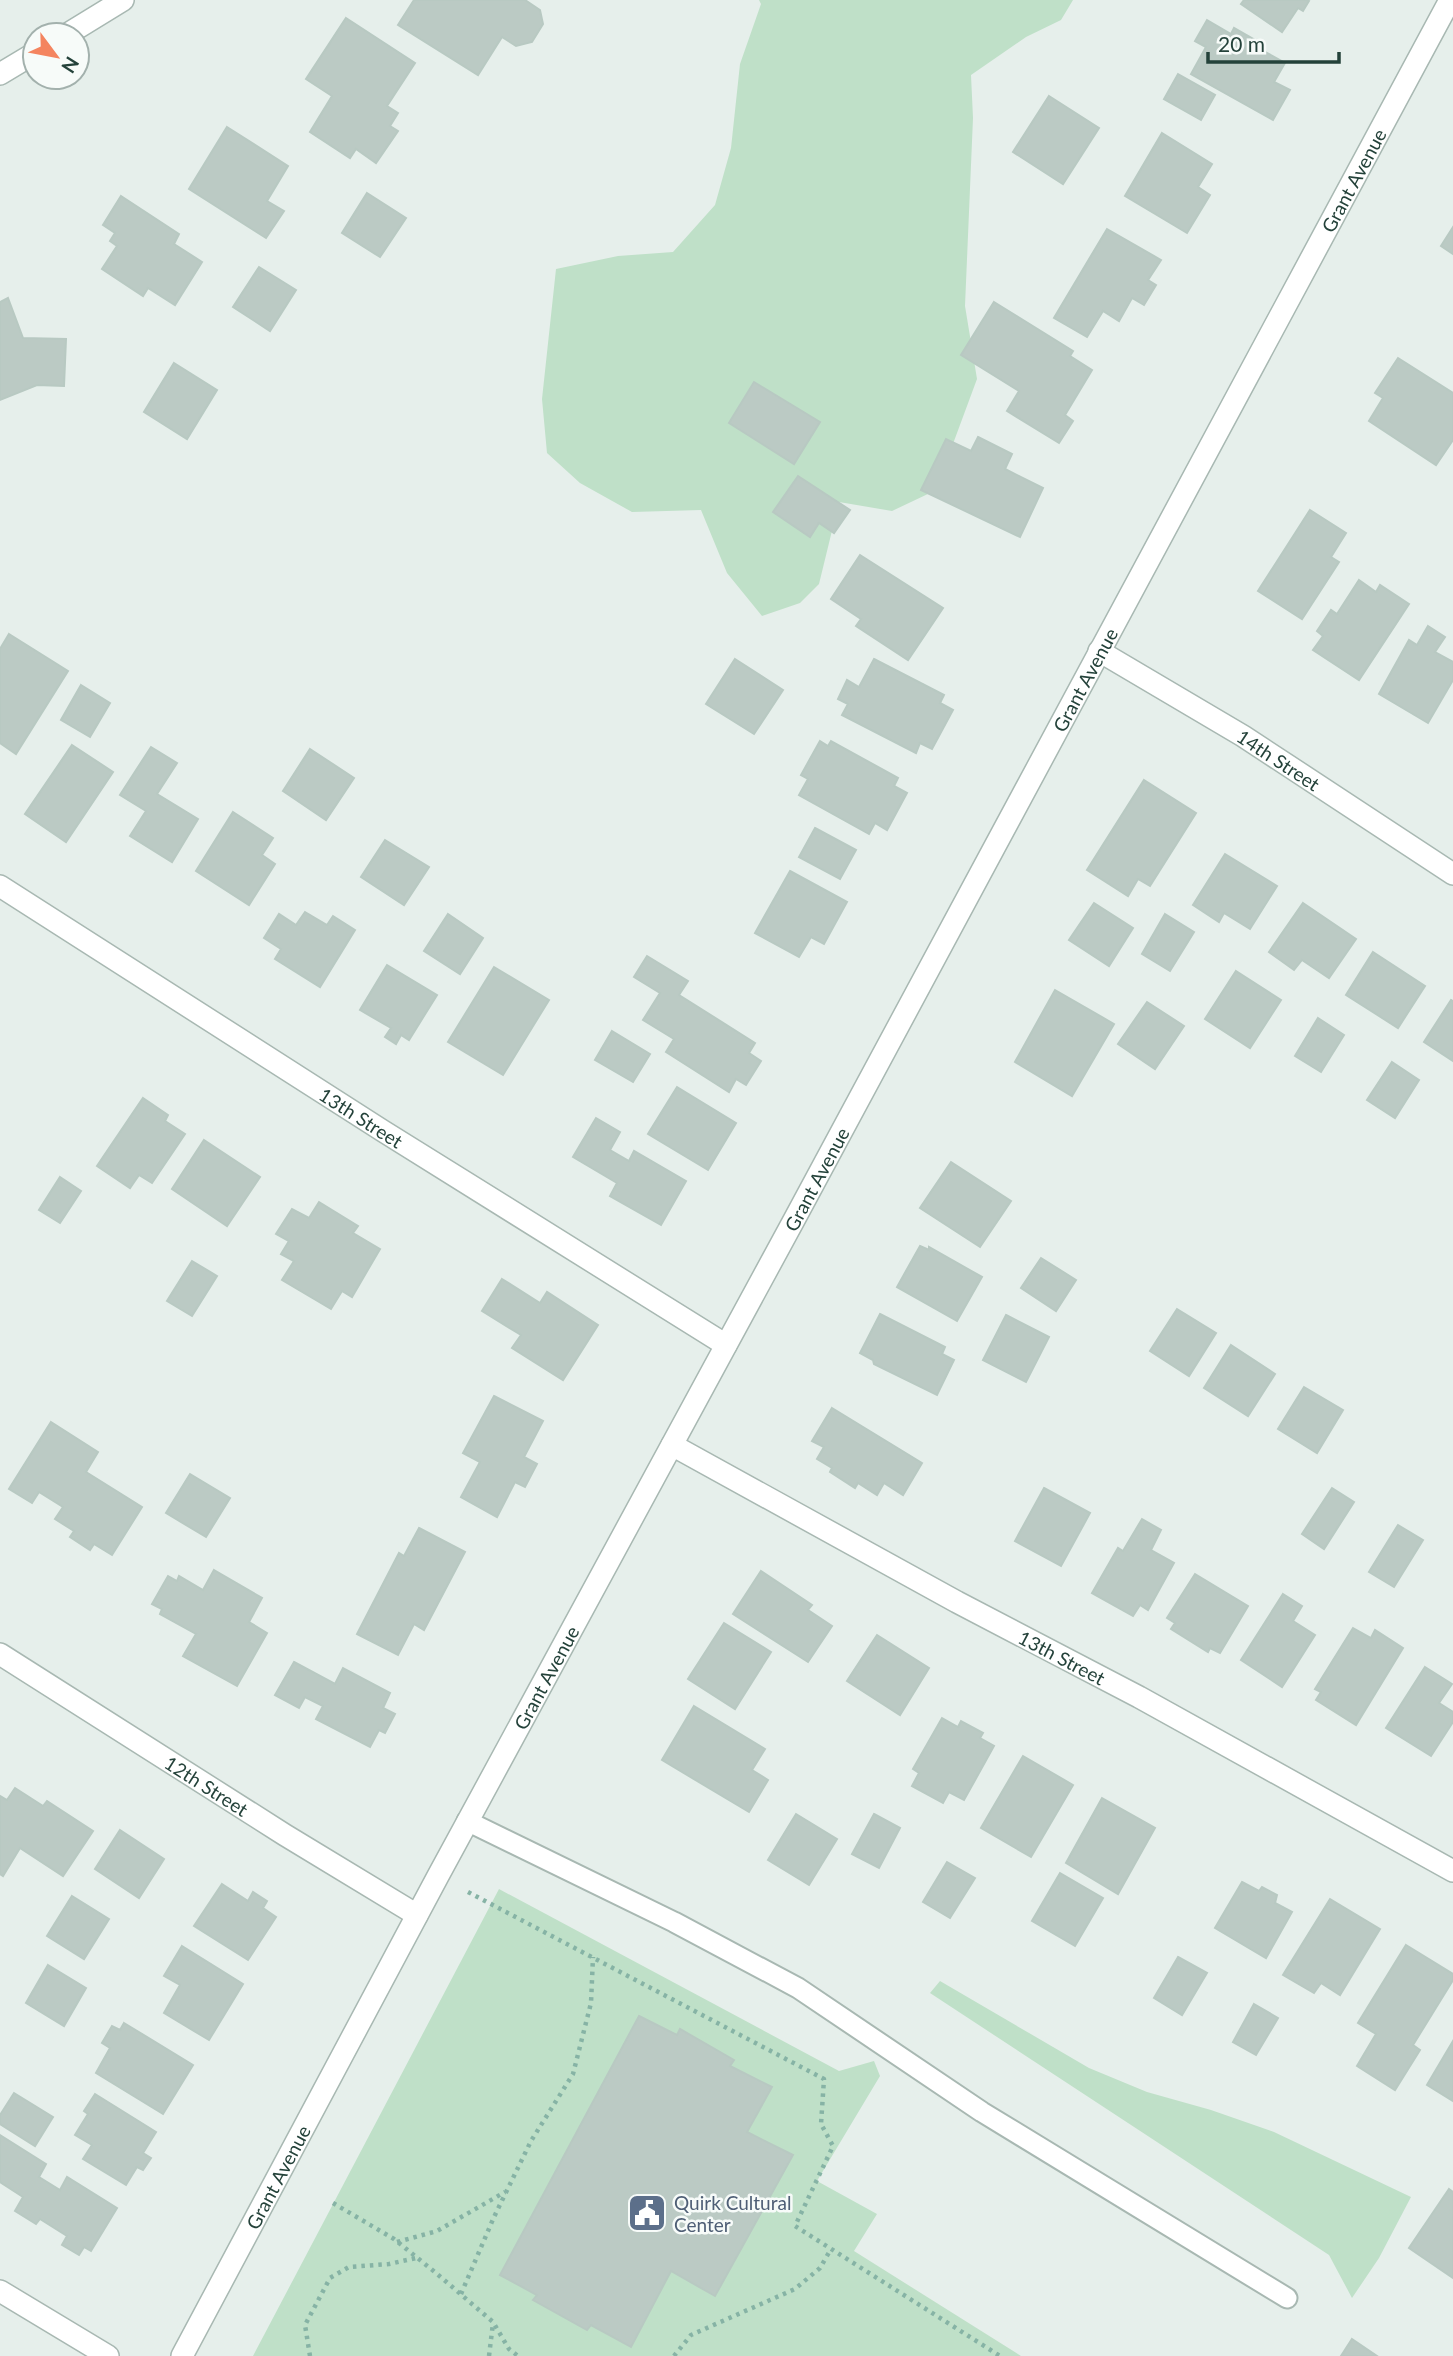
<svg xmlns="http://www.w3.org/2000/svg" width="1453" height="2356" font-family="Lato,sans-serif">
<rect width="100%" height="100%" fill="#e6efeb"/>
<g fill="#bfe0c8">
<polygon points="759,0 1073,0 1061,20 1026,37 971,75 973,118 965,306 977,379 947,460 930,493 892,511 839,502 819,584 800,603 762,616 727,573 701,510 632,512 580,483 547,453 542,399 556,269 618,256 673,252 715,205 731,148 740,64 761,4"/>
<polygon points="499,1889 839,2071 874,2061 880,2076 817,2181 877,2214 854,2251 1021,2356 253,2356"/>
<polygon points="940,1981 1089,2068 1147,2092 1211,2110 1274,2132 1411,2197 1379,2258 1352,2298 1329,2255 930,1993"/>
</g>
<g fill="#bbcac4" stroke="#b8c9c2" stroke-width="2">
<polygon points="414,0 525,0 540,10 543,24 532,42 516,46 502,37 478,75 398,25"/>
<polygon points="1244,0 1307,0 1309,1 1303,11 1298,8 1282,32 1241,4"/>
<polygon points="346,18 415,63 387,106 398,113 390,126 398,131 376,163 356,149 350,158 310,132 332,96 306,79"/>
<polygon points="1207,20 1231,34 1234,28 1262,44 1260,49 1285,63 1274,82 1290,90 1273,120 1191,74 1206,47 1195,41"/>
<polygon points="1178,74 1215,95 1201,120 1164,99"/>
<polygon points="1049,96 1099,128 1063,184 1013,152"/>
<polygon points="227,127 288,166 267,201 284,211 266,238 189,189"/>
<polygon points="1162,133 1212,164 1198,187 1210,195 1187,233 1125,196"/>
<polygon points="367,193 406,218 380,257 342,233"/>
<polygon points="121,196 179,234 174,244 202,262 175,305 148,288 143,296 102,269 117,246 110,241 115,233 103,225"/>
<polygon points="1453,227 1453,254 1441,246"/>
<polygon points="1107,229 1161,260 1148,280 1156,285 1144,305 1132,298 1119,321 1103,311 1087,337 1054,318"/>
<polygon points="259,267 296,290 270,331 233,307"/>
<polygon points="8,298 23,338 66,339 64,386 37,385 0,400 0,302"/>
<polygon points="994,302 1073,351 1070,356 1092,370 1065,415 1073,421 1059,443 1007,411 1019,391 961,355"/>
<polygon points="1398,358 1453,393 1453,440 1436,465 1369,421 1383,398 1375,393"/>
<polygon points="174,363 217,390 187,439 144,412"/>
<polygon points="754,382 820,422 794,464 729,423"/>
<polygon points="978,437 1012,454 1005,469 1043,488 1020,537 921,490 946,439 971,451"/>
<polygon points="798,476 850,510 834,533 819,523 810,537 773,512"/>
<polygon points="1310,510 1346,533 1331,557 1339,562 1302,619 1258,591"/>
<polygon points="860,555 943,608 908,660 856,626 861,619 831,599"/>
<polygon points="1359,580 1376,592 1380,585 1409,604 1359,680 1313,650 1323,636 1317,631 1331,610 1337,614"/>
<polygon points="1428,626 1445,637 1435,652 1453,662 1453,680 1428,723 1379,694 1409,640 1417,645"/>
<polygon points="9,634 68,671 16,754 0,743 0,649"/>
<polygon points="735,659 783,690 754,734 706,704"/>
<polygon points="874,659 944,695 940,703 953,710 932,749 920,743 916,753 842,715 848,704 838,699 847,680 859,687"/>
<polygon points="81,685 110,703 90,737 61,720"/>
<polygon points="820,741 828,746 831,741 898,778 894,786 907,793 887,830 875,823 869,834 799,795 808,779 801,775"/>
<polygon points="72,745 113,772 66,842 25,814"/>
<polygon points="151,747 177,763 157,794 198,819 172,862 130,836 146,811 120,795"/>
<polygon points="310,749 354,778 326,820 283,791"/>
<polygon points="1144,780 1196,813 1150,886 1138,879 1128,896 1087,870"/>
<polygon points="233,812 273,838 262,855 275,864 249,905 196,871"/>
<polygon points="815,828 856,850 840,879 799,857"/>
<polygon points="385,840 429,867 404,905 361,877"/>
<polygon points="1225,854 1277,886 1250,929 1224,913 1219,922 1193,905"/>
<polygon points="790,871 847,902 824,944 811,937 799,957 755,933"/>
<polygon points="1094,903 1133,928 1109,966 1069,940"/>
<polygon points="1303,903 1356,939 1329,978 1302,960 1294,970 1269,952"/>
<polygon points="305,912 327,925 333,916 355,930 320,987 275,959 281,949 264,938 279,914 296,925"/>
<polygon points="448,914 483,938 460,974 424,951"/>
<polygon points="1165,914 1194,932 1170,971 1142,954"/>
<polygon points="1373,952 1425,986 1398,1028 1346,995"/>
<polygon points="647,956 688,981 679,995 755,1043 749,1053 761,1061 746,1085 736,1079 729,1092 666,1052 674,1039 643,1020 660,993 634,977"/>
<polygon points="387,965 437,995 409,1040 401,1035 396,1044 385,1037 391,1028 360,1010"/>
<polygon points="494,967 549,1000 503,1075 448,1042"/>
<polygon points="1236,971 1281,1000 1250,1048 1205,1019"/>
<polygon points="1055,990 1114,1024 1072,1096 1015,1062"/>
<polygon points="1451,1000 1453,1001 1453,1061 1424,1042"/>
<polygon points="1147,1002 1184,1026 1155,1069 1118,1044"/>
<polygon points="1318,1018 1344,1035 1321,1072 1295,1056"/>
<polygon points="612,1031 650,1054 633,1082 595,1060"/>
<polygon points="1392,1062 1419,1080 1395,1118 1367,1100"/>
<polygon points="677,1087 736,1123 708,1170 648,1134"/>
<polygon points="143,1098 168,1115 165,1121 185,1134 152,1183 139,1175 130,1188 97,1166"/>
<polygon points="596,1118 620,1132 610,1150 629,1161 634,1151 686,1181 661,1225 610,1196 617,1183 573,1157"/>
<polygon points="204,1140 260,1177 227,1226 172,1189"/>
<polygon points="951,1162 1011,1201 980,1247 920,1208"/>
<polygon points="60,1177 81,1191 60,1223 39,1210"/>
<polygon points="319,1202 358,1226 353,1233 380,1249 352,1297 342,1291 331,1309 282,1280 294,1261 281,1254 289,1241 276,1234 292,1209 309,1218"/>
<polygon points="920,1246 929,1250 929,1247 982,1277 957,1321 897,1287"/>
<polygon points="1041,1258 1076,1280 1056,1311 1021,1288"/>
<polygon points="192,1261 217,1276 192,1316 167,1301"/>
<polygon points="502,1279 540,1303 547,1292 598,1325 563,1380 512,1348 521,1335 482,1311"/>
<polygon points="1177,1309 1216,1333 1189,1376 1150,1351"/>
<polygon points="880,1314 945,1347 942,1354 954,1360 937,1395 874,1364 873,1360 860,1353"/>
<polygon points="1006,1315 1049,1337 1026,1382 983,1360"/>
<polygon points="1231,1345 1275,1374 1248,1416 1204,1388"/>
<polygon points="1304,1387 1343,1410 1317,1453 1278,1429"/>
<polygon points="494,1396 543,1421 524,1457 537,1464 525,1487 515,1482 497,1517 461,1497 480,1462 463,1453"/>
<polygon points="832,1408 922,1463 903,1495 884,1483 877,1495 858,1483 855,1488 830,1472 832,1468 817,1459 824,1447 812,1441"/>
<polygon points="51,1422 98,1452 86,1472 142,1507 112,1555 94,1544 90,1550 70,1537 74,1531 55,1519 63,1507 39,1492 32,1503 9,1489"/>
<polygon points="190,1474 230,1498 206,1537 166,1513"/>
<polygon points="1044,1488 1090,1513 1061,1566 1015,1541"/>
<polygon points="1332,1488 1354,1502 1324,1549 1302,1534"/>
<polygon points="1142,1519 1161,1530 1151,1550 1174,1563 1148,1610 1140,1605 1133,1616 1092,1593 1118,1548 1123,1551"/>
<polygon points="1398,1525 1423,1540 1394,1587 1369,1572"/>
<polygon points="419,1528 465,1552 424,1630 414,1624 398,1655 357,1634 399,1553 404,1556"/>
<polygon points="214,1570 262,1598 249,1622 267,1633 237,1686 183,1656 196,1634 160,1614 162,1609 152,1604 168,1576 177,1581 179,1576 203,1590"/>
<polygon points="761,1571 812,1605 808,1610 832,1626 808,1662 733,1614"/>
<polygon points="1195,1574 1248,1606 1220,1653 1210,1648 1208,1652 1171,1629 1175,1623 1167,1618"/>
<polygon points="1283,1594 1302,1606 1293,1621 1315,1635 1282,1687 1241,1660"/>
<polygon points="724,1623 771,1652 735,1709 688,1679"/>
<polygon points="1353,1628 1371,1638 1375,1630 1403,1648 1356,1725 1316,1700 1321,1692 1315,1689"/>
<polygon points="877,1635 929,1668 900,1715 847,1681"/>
<polygon points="294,1662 335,1684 343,1668 390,1693 383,1708 395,1714 385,1733 379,1730 370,1747 316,1719 323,1706 305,1697 299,1708 275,1695"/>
<polygon points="1425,1667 1452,1684 1439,1703 1453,1712 1453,1722 1431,1756 1386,1728"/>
<polygon points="694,1706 765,1749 752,1770 768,1780 749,1812 662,1760"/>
<polygon points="942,1718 958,1727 961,1721 983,1733 980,1738 994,1746 964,1800 949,1792 943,1803 912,1786 919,1773 913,1769"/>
<polygon points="1023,1756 1073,1785 1031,1857 981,1828"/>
<polygon points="15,1788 43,1806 47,1801 93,1831 63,1876 20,1848 3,1876 0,1874 0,1796 7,1800"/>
<polygon points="1102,1798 1155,1828 1118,1894 1066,1863"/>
<polygon points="796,1814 837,1839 809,1885 768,1860"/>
<polygon points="874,1814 900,1828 879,1868 852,1854"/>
<polygon points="120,1830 164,1859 139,1898 95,1869"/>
<polygon points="947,1862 975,1878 950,1918 923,1902"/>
<polygon points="1060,1873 1103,1898 1075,1946 1032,1921"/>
<polygon points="1242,1882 1259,1891 1262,1887 1277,1895 1275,1903 1292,1912 1266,1958 1215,1928"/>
<polygon points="222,1884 248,1901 253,1892 267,1901 263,1908 276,1917 248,1960 194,1926"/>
<polygon points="72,1896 109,1919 84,1959 47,1936"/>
<polygon points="1330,1899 1380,1929 1340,1995 1321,1983 1314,1993 1283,1975"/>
<polygon points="1406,1945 1453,1974 1453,1980 1413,2045 1420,2050 1395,2090 1357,2066 1376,2034 1358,2023"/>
<polygon points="182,1946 243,1984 209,2040 164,2013 180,1985 164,1976"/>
<polygon points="1178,1957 1207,1973 1182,2015 1154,1998"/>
<polygon points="48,1965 86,1988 64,2026 26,2003"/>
<polygon points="1254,2004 1278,2018 1256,2055 1233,2042"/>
<polygon points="639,2016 677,2035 680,2029 734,2060 730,2066 772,2087 747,2132 793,2155 715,2296 671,2271 631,2347 591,2325 587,2330 533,2300 537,2295 500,2275"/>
<polygon points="124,2023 193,2065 163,2114 96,2073 110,2048 102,2043 112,2026 120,2030"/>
<polygon points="1453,2041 1453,2101 1427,2085"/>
<polygon points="14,2093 53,2117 35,2146 0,2124 0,2115"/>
<polygon points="95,2094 156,2132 143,2153 151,2158 143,2170 137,2167 126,2185 83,2159 92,2145 75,2135 88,2114 84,2111"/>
<polygon points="0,2135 46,2164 39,2177 60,2190 67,2177 117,2208 91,2251 84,2247 79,2255 62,2245 67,2236 40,2219 36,2224 15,2211 23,2197 0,2182"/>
<polygon points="1449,2189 1453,2192 1453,2278 1409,2248"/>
<polygon points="1352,2339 1377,2356 1341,2356"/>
</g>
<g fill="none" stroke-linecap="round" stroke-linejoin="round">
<defs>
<polyline id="lane" points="467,1821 674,1922 798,1988 982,2112 1287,2298"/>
<g id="street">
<polyline points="66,35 123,0"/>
<polyline points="0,74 35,53"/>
<path id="s1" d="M 1099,651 L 1243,736 L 1453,874"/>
<path id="s2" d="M 0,886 L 383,1131 L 726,1345"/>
<path id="s3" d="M 672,1445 L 957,1602 L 1139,1697 L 1453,1871"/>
<path id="s4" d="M 0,1654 L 285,1835 L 417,1915"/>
<polyline points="0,2291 108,2356"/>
<path id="s5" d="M 182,2356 L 438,1876 L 794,1220 L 1450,0"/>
</g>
</defs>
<use href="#lane" stroke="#a8b8b2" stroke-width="23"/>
<use href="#street" stroke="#a8b8b2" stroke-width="24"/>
<g stroke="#86b3a5" stroke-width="4.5" stroke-dasharray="3.5 5" stroke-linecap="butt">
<polyline points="468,1892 824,2079 821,2124 833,2146 795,2226 1000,2356"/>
<polyline points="333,2203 394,2239 436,2273 493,2322 509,2349 518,2356"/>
<polyline points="397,2242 437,2231 505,2192"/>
<polyline points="461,2294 494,2217 531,2141 573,2074 591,2003 593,1957"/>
<polyline points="310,2356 305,2325 330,2278 349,2267 389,2264 416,2258"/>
<polyline points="489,2356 493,2323"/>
<polyline points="674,2356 691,2335 795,2289 820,2268 831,2249"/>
</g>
<use href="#lane" stroke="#fff" stroke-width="19"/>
<use href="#street" stroke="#fff" stroke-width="21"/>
</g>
<defs>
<symbol id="civic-square" viewBox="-11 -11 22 22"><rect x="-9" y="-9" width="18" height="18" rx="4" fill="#5c6f8a" stroke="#f7fbf9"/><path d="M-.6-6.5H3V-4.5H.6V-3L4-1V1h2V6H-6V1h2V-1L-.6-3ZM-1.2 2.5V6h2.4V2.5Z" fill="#fff"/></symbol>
</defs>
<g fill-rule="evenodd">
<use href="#civic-square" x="625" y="2191" width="44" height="44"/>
</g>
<g text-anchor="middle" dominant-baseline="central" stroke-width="5" stroke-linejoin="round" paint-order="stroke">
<g font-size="19" fill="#24423a" stroke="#f7fbf9">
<text stroke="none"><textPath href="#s5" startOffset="2471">Grant Avenue</textPath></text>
<text stroke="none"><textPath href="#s5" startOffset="1904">Grant Avenue</textPath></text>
<text stroke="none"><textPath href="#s1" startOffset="210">14th Street</textPath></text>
<text stroke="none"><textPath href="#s2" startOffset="429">13th Street</textPath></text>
<text stroke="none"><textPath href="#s5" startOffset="1337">Grant Avenue</textPath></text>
<text stroke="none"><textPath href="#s3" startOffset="444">13th Street</textPath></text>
<text stroke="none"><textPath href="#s5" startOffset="770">Grant Avenue</textPath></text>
<text stroke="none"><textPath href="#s4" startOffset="245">12th Street</textPath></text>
<text stroke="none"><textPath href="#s5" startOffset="203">Grant Avenue</textPath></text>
</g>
<g font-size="19" fill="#4e5e75" stroke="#f7fbf9" text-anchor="start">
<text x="674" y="2202">Quirk Cultural<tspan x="674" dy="22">Center</tspan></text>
</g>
</g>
<g transform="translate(56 56) rotate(122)"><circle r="33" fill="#f7fbf9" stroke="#a3b1ad" stroke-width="2"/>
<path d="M0-5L12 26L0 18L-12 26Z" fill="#f4845f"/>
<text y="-10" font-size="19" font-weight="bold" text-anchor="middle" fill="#24423a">N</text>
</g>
<path d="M1208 52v10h131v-10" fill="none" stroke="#24423a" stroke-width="3.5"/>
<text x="1218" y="52" font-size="21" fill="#24423a" stroke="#f7fbf9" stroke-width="5" paint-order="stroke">20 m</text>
</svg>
